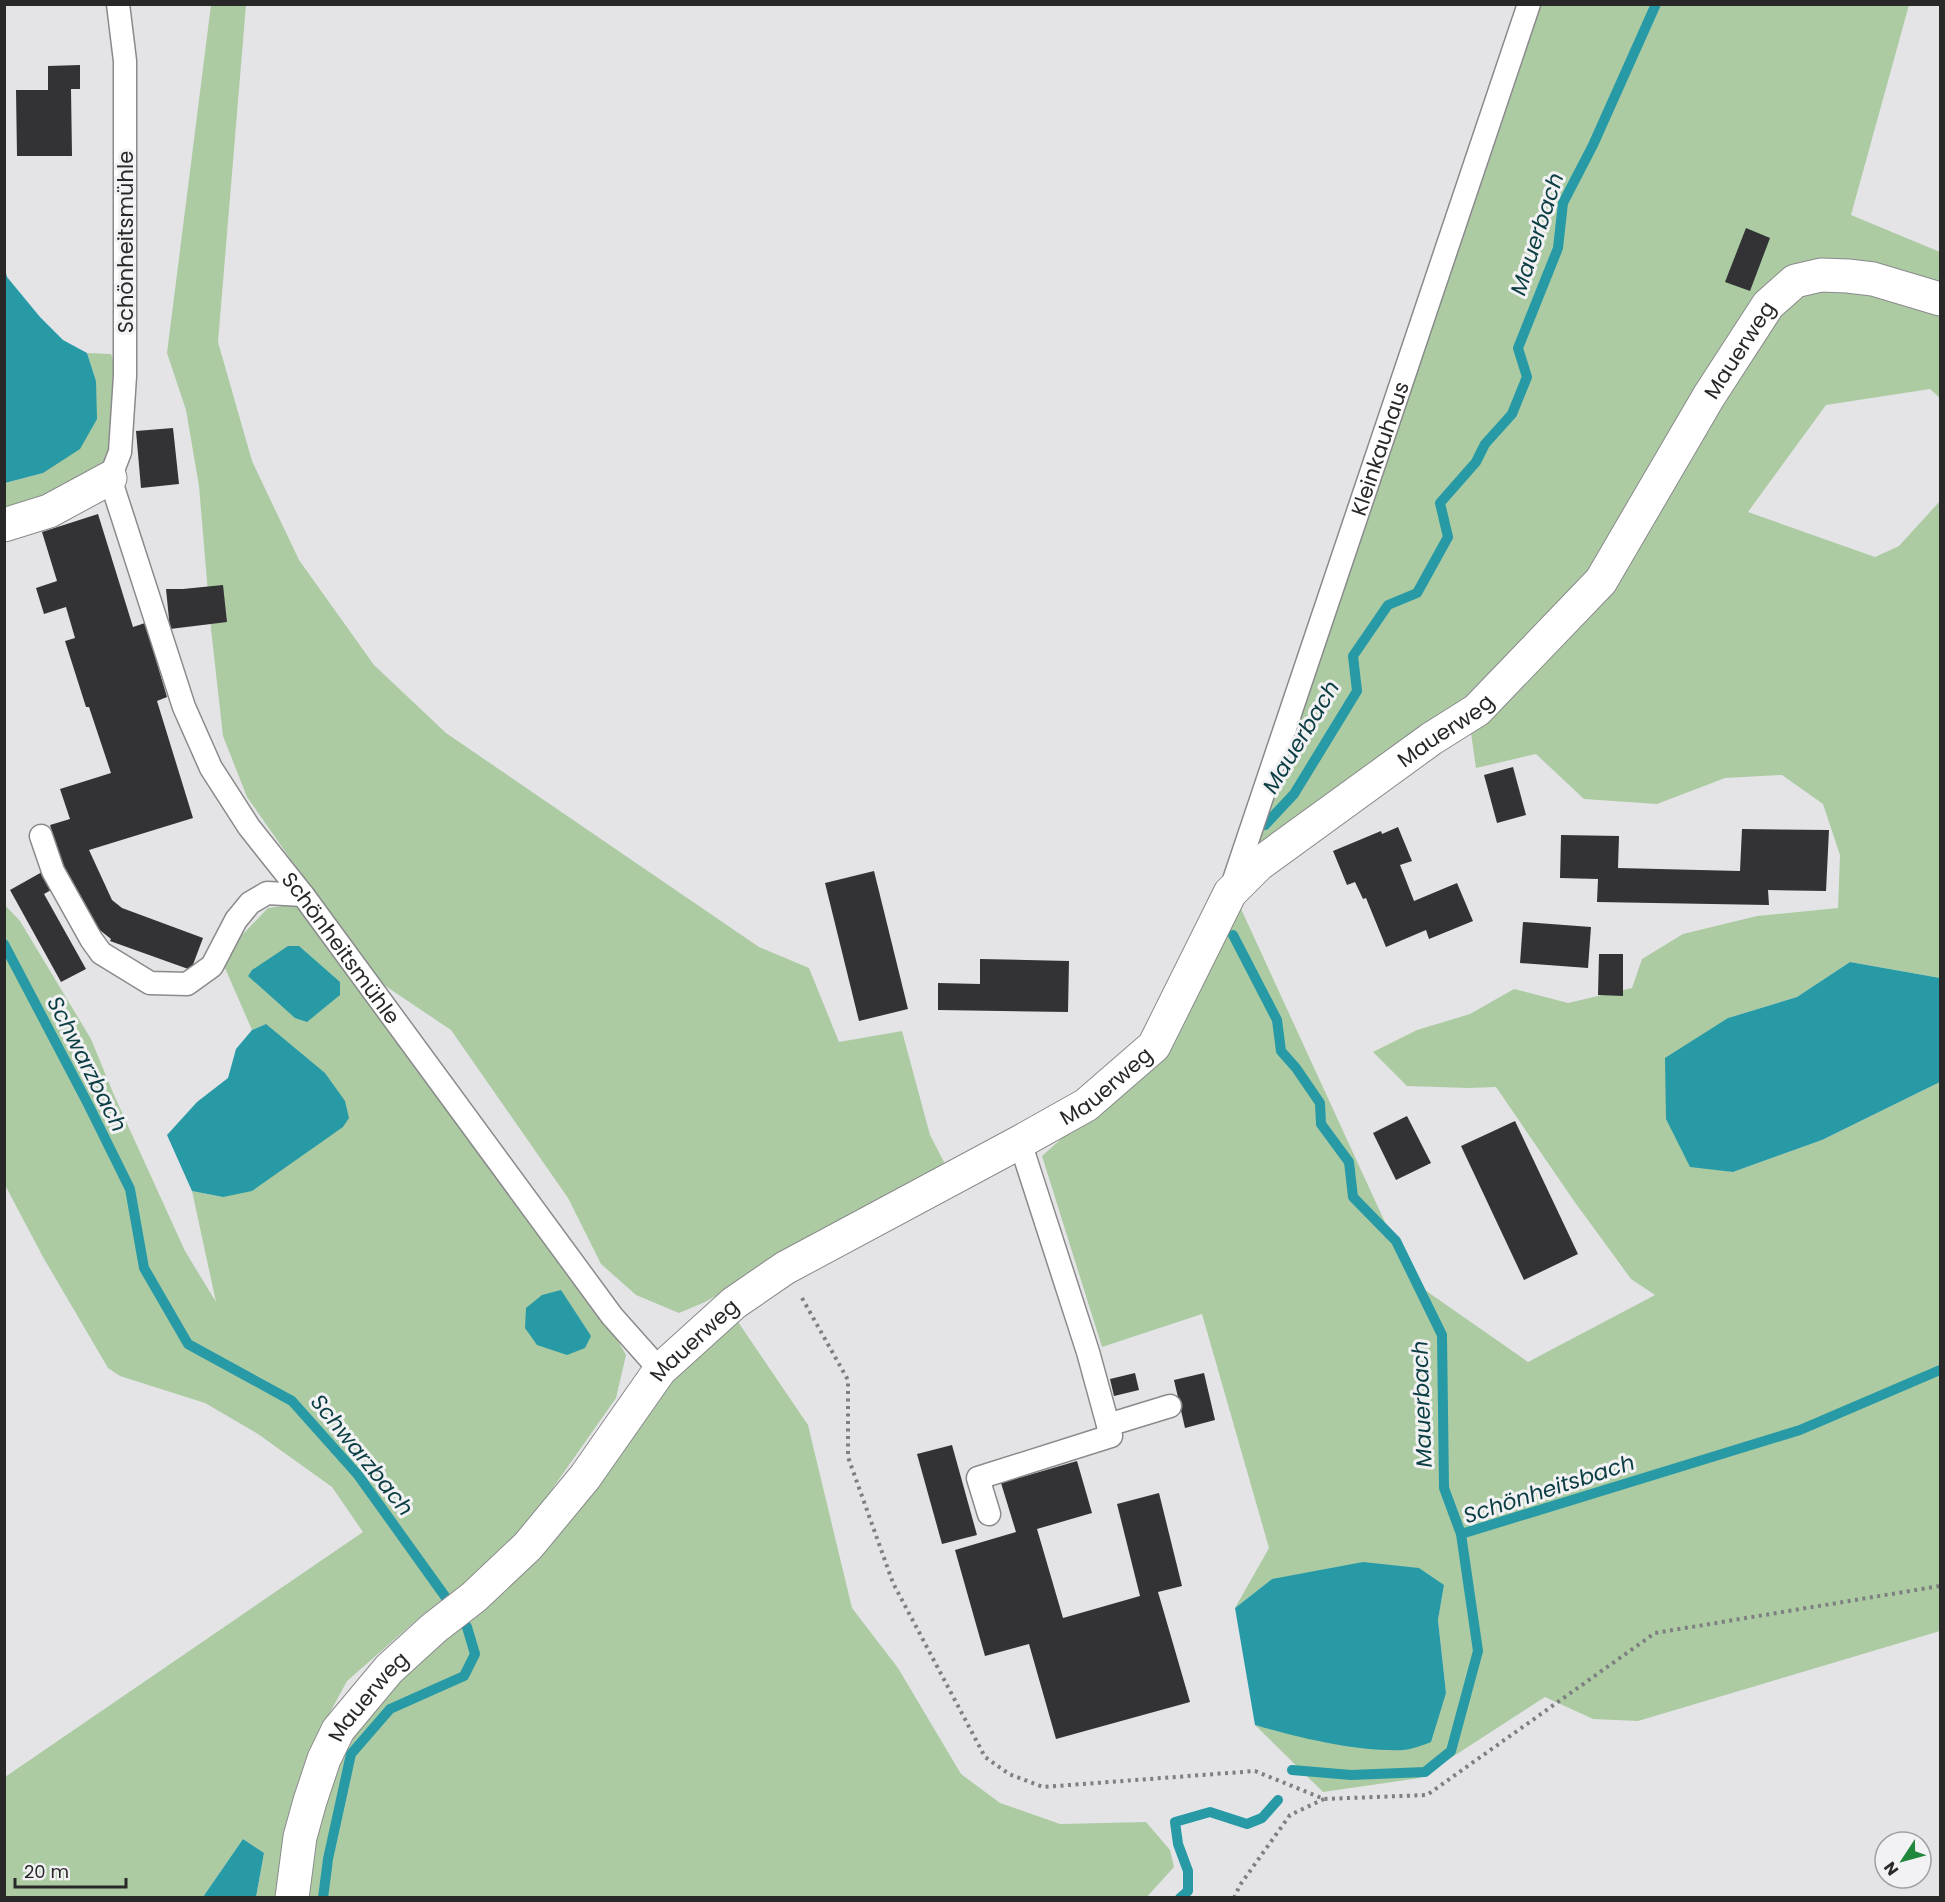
<svg xmlns="http://www.w3.org/2000/svg" width="1945" height="1902" font-family="Poppins,sans-serif">
<rect width="100%" height="100%" fill="#e4e4e7"/>
<g fill="#accba3">
<polygon points="211,5 246,5 218,342 252,461 299,560 374,665 446,733 759,947 809,968 839,1042 902,1031 930,1135 945,1164 705,1302 679,1313 636,1295 601,1264 568,1198 451,1030 384,985 303,877 247,797 223,736 211,629 199,486 186,410 167,353"/>
<path d="M 1529,5 L 1909,5 L 1851,215 L 1940,252 L 1940,398 L 1930,389 L 1826,405 L 1748,512 L 1875,557 L 1899,546 L 1940,501 L 1940,978 L 1850,962 L 1797,997 L 1728,1018 L 1690,1166 L 1733,1172 L 1822,1140 L 1940,1082 L 1940,1631 L 1638,1721 L 1593,1719 L 1545,1697 L 1420,1778 L 1323,1792 L 1255,1725 C 1305,1739 1355,1748 1406,1750 L 1446,1693 L 1438,1620 L 1444,1585 L 1272,1579 L 1235,1608 L 1269,1548 L 1202,1314 L 1102,1347 L 1042,1156 L 1089,1114 L 1236,898 L 1412,1281 L 1528,1362 L 1655,1295 L 1631,1279 L 1574,1201 L 1496,1087 L 1468,1088 L 1407,1086 L 1373,1052 L 1417,1030 L 1470,1014 L 1514,989 L 1568,1003 L 1632,988 L 1642,959 L 1683,934 L 1757,916 L 1838,908 L 1840,855 L 1823,804 L 1782,775 L 1725,778 L 1657,804 L 1584,799 L 1536,754 L 1476,768 L 1469,719 L 1263,848 L 1254,833 Z"/>
<polygon points="87,353 111,354 119,377 113,449 90,479 5,520 5,483 43,473 96,381"/>
<polygon points="303,903 606,1320 626,1355 616,1398 522,1532 462,1586 420,1617 347,1681 321,1729 279,1897 256,1897 264,1853 243,1839 203,1897 5,1897 5,1777 363,1532 332,1487 258,1434 205,1403 120,1376 108,1368 43,1257 5,1185 4,904 20,921 91,1039 114,1095 185,1251 216,1302 192,1191 223,1197 266,1024 252,1030 225,968 230,955 242,935 268,908"/>
<polygon points="732,1313 808,1425 852,1608 898,1668 961,1774 1000,1803 1060,1824 1146,1822 1170,1850 1174,1867 1146,1898 302,1898 325,1785 352,1736 663,1381"/>
</g>
<g fill="#279aa6">
<polygon points="5,269 7,277 40,317 63,340 87,353 96,381 97,419 80,449 43,473 5,483"/>
<polygon points="288,946 299,946 340,982 340,995 307,1022 295,1018 248,976 252,970"/>
<polygon points="1850,962 1940,978 1940,1082 1822,1140 1733,1172 1690,1167 1666,1119 1665,1058 1728,1018 1797,997"/>
<polygon points="266,1024 325,1073 345,1101 349,1118 343,1127 252,1191 223,1197 192,1191 167,1135 197,1102 228,1078 236,1049 252,1030"/>
<polygon points="561,1290 591,1336 585,1348 567,1355 537,1345 525,1328 526,1308 542,1295"/>
<path d="M 1363,1562 L 1419,1568 L 1444,1585 L 1438,1620 L 1446,1693 L 1431,1742 C 1423,1745 1413,1749 1404,1750 C 1358,1752 1300,1738 1255,1725 L 1235,1608 L 1272,1579 Z"/>
<polygon points="243,1839 264,1853 256,1897 203,1897"/>
</g>
<g fill="none" stroke-linecap="round" stroke-linejoin="round">
<g stroke="#279aa6" stroke-width="10">
<polyline points="1265,825 1294,794 1357,691 1353,656 1388,605 1417,593 1448,537 1440,503 1476,462 1485,444 1512,414 1527,377 1518,348 1558,248 1563,203 1593,145 1656,4"/>
<polyline points="1233,935 1277,1020 1281,1051 1296,1068 1320,1103 1321,1124 1349,1162 1353,1197 1396,1241 1442,1335 1444,1488 1461,1534"/>
<polyline points="4,944 88,1104 130,1189 144,1268 188,1344 292,1401 358,1475 467,1627 475,1654 464,1676 390,1709 351,1754 328,1859 323,1898"/>
<polyline points="1292,1770 1351,1775 1425,1772 1451,1751 1478,1651 1461,1534 1800,1430 1940,1370"/>
<polyline points="1180,1898 1188,1891 1188,1871 1178,1844 1175,1822 1210,1812 1247,1824 1262,1818 1278,1800"/>
</g>
</g>
<g fill="#333335">
<polygon points="80,65 80,89 71,89 72,156 17,156 16,90 48,90 48,66"/>
<polygon points="1746,228 1770,238 1750,291 1725,282"/>
<polygon points="173,428 179,484 141,488 136,431"/>
<polygon points="98,514 133,627 145,623 167,697 157,701 193,818 89,850 112,900 122,908 203,938 191,970 110,941 111,939 91,923 59,860 61,859 50,825 70,819 60,789 111,773 89,707 86,707 65,641 75,638 66,607 44,614 36,588 57,581 42,532"/>
<polygon points="223,585 227,622 170,629 166,589 183,589"/>
<polygon points="1513,767 1526,815 1497,823 1484,775"/>
<polygon points="1398,827 1412,861 1400,865 1414,901 1457,883 1473,921 1429,939 1426,930 1386,947 1366,898 1363,899 1355,882 1347,885 1333,851 1381,831 1382,834"/>
<polygon points="1742,829 1829,830 1826,891 1768,890 1769,905 1597,902 1598,879 1560,878 1561,835 1619,836 1618,868 1740,871"/>
<polygon points="874,871 908,1009 859,1021 825,883"/>
<polygon points="42,872 51,890 44,894 86,969 61,982 10,890"/>
<polygon points="1523,922 1591,927 1588,968 1520,963"/>
<polygon points="1599,954 1623,954 1623,996 1598,995"/>
<polygon points="980,959 1069,961 1068,1012 938,1010 938,983 980,984"/>
<polygon points="1407,1116 1431,1163 1396,1180 1373,1133"/>
<polygon points="1515,1121 1578,1254 1524,1280 1461,1146"/>
<polygon points="1135,1373 1139,1390 1114,1396 1110,1379"/>
<polygon points="1204,1373 1215,1420 1185,1428 1174,1380"/>
<polygon points="952,1445 977,1535 942,1544 917,1454"/>
<polygon points="1077,1461 1092,1513 1037,1529 1063,1618 1140,1596 1117,1504 1159,1493 1182,1586 1158,1592 1190,1702 1056,1739 1029,1644 985,1656 955,1550 1016,1532 1001,1483"/>
</g>
<g fill="none" stroke-linecap="round" stroke-linejoin="round">
<defs>
<g id="lane">
<path id="s1" d="M 118,4 L 125,61 L 125,376 L 120,452 L 110,478 L 184,707 L 211,768 L 249,827 L 303,895 L 612,1316 L 660,1370"/>
<polyline points="41,836 53,871 91,939 101,953 150,983 187,984 212,966 236,920 250,903 267,893 303,895"/>
<path id="s2" d="M 1231,889 L 1529,4"/>
<polyline points="1108,1425 1170,1406"/>
<polyline points="989,1514 978,1478 1111,1436 1088,1352 1020,1142"/>
</g>
<g id="street">
<polyline points="4,525 49,511 110,478"/>
<path id="s3" d="M 292,1898 L 300,1837 L 310,1801 L 324,1759 L 338,1730 L 389,1669 L 434,1628 L 474,1597 L 528,1546 L 585,1477 L 660,1370 L 734,1303 L 785,1268 L 1020,1142 L 1086,1105 L 1154,1046 L 1230,893 L 1259,864 L 1431,739 L 1477,710 L 1601,581 L 1709,396 L 1768,305 L 1795,281 L 1821,275 L 1848,276 L 1873,279 L 1940,299"/>
</g>
</defs>
<use href="#lane" stroke="#8a8a8c" stroke-width="25"/>
<use href="#street" stroke="#8a8a8c" stroke-width="35"/>
<g stroke="#7f7f81" stroke-width="4" stroke-dasharray="3 4.5" stroke-linecap="butt">
<polyline points="802,1298 848,1380 848,1457 893,1583 985,1757 1009,1774 1043,1787 1255,1771 1324,1799 1427,1795 1655,1633 1940,1586"/>
<polyline points="1234,1898 1240,1885 1290,1815 1324,1799"/>
</g>
<use href="#lane" stroke="#fff" stroke-width="22"/>
<use href="#street" stroke="#fff" stroke-width="33"/>
</g>
<g text-anchor="middle" dominant-baseline="central" stroke-width="6" stroke-linejoin="round" paint-order="stroke">
<g font-size="21" fill="#282829" stroke="#f2f2f4">
<text transform="translate(125 242) rotate(-90)">Schönheitsmühle</text>
<text stroke="none"><textPath href="#s3" startOffset="2182">Mauerweg</textPath></text>
<text stroke="none"><textPath href="#s2" startOffset="465">Kleinkauhaus</textPath></text>
<text stroke="none"><textPath href="#s3" startOffset="1696">Mauerweg</textPath></text>
<text stroke="none"><textPath href="#s1" startOffset="1006">Schönheitsmühle</textPath></text>
<text stroke="none"><textPath href="#s3" startOffset="1192">Mauerweg</textPath></text>
<text stroke="none"><textPath href="#s3" startOffset="706">Mauerweg</textPath></text>
<text stroke="none"><textPath href="#s3" startOffset="220">Mauerweg</textPath></text>
</g>
<g font-size="22" font-style="italic" fill="#0b3e43" stroke="#f2f2f4">
<text transform="translate(1537 234) rotate(-72)">Mauerbach</text>
<text transform="translate(1301 737) rotate(-59)">Mauerbach</text>
<text transform="translate(87 1064) rotate(63)">Schwarzbach</text>
<text transform="translate(1422 1404) rotate(-92)">Mauerbach</text>
<text transform="translate(362 1455) rotate(51)">Schwarzbach</text>
<text transform="translate(1549 1489) rotate(-18)">Schönheitsbach</text>
</g>
</g>
<rect width="1945" height="1902" fill="none" stroke="#282829" stroke-width="12"/>
<g transform="translate(1903 1860) rotate(234)"><circle r="28" fill="#f2f2f4" stroke="#a1a1a3" stroke-width="1.5"/>
<path d="M0-4.5L10 22L0 15L-10 22Z" fill="#21873c"/>
<text y="-9" font-size="16" font-weight="bold" text-anchor="middle" fill="#282829">N</text>
</g>
<path d="M15 1878v9h111v-9" fill="none" stroke="#282829" stroke-width="3"/>
<text x="24" y="1878" font-size="18" fill="#282829" stroke="#f2f2f4" stroke-width="4.5" paint-order="stroke">20 m</text>
</svg>
